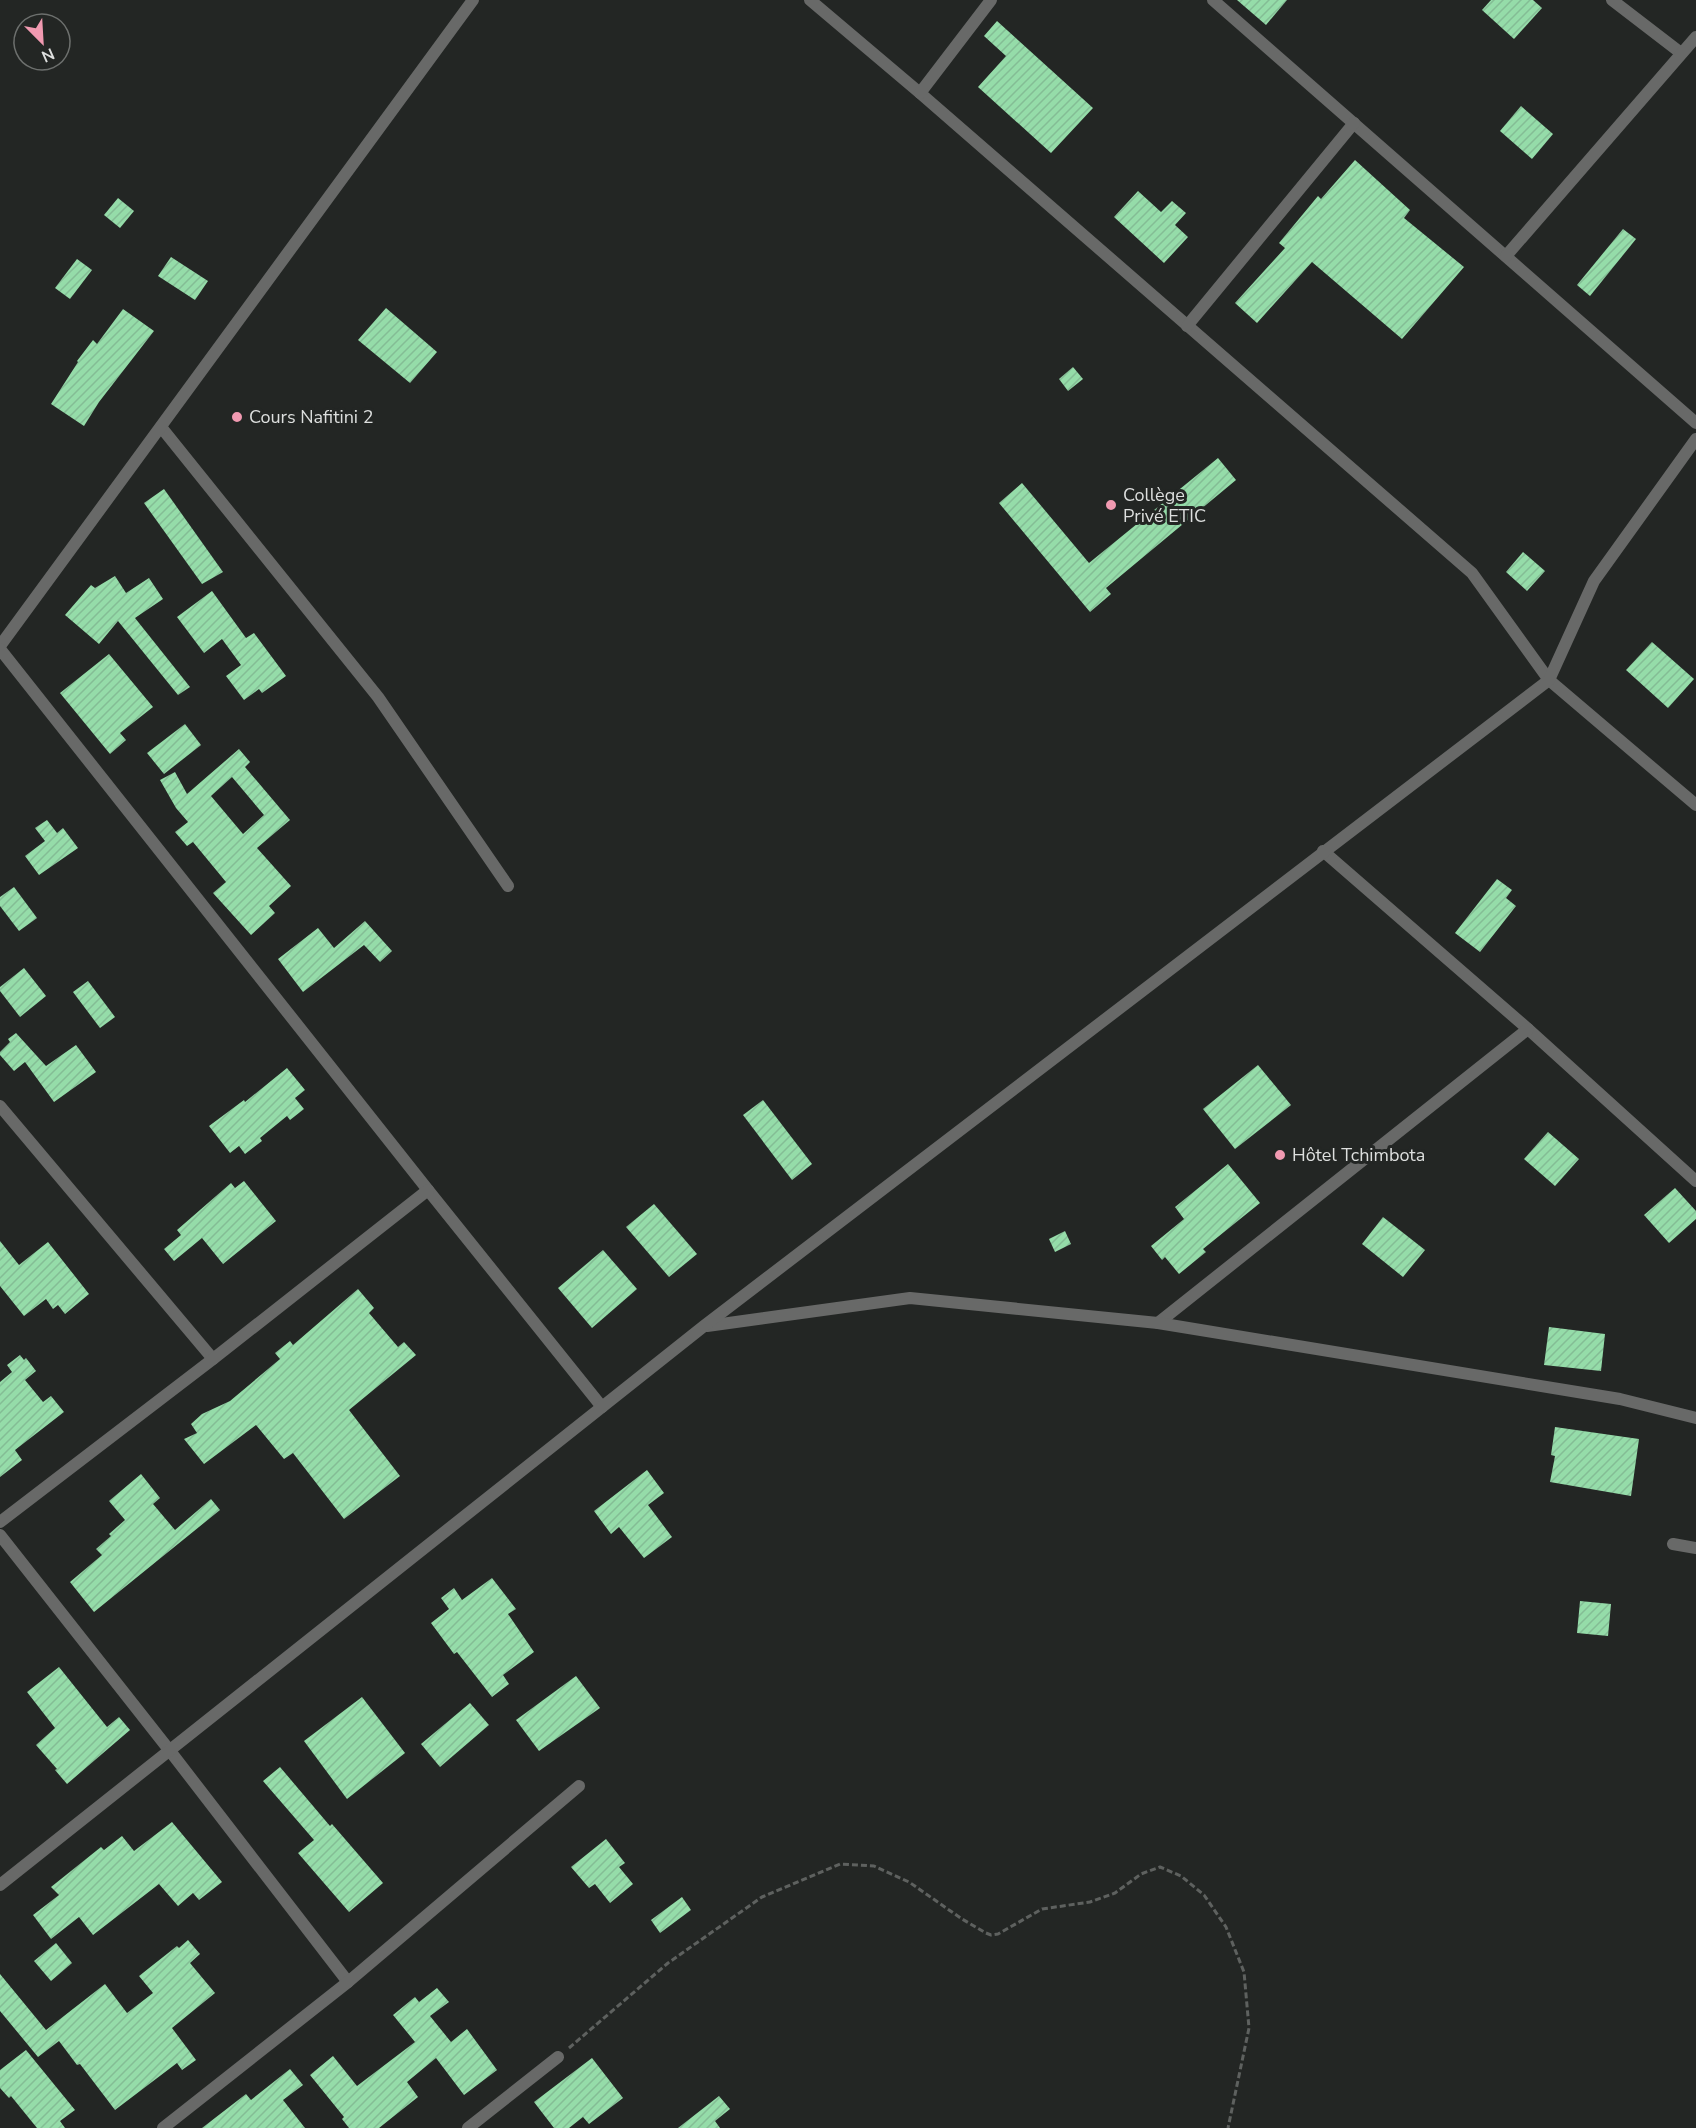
<svg xmlns="http://www.w3.org/2000/svg" width="1696" height="2128" font-family="'Nunito Sans',sans-serif">
<defs>
<pattern id="building-hatch" width="6" height="6" patternUnits="userSpaceOnUse" patternTransform="scale(1.5)"><rect width="6" height="6" fill="#95dca9"/><path d="M-1 1l2-2M0 6l6-6M5 7l2-2" fill="none" stroke="#84bd95"/></pattern>
</defs>
<rect width="100%" height="100%" fill="#232624"/>
<g fill="url(#building-hatch)" fill-rule="evenodd">
<polygon points="1237,0 1287,0 1266,25"/>
<polygon points="1491,0 1533,0 1542,8 1514,39 1482,10"/>
<polygon points="997,21 1093,108 1051,153 978,87 1006,56 984,36"/>
<polygon points="1521,106 1553,134 1532,159 1500,131"/>
<polygon points="1355,160 1410,210 1404,218 1464,267 1402,339 1312,262 1257,323 1235,303 1285,248 1279,243 1318,196 1321,199"/>
<polygon points="1138,191 1161,212 1172,201 1186,213 1175,225 1188,237 1164,263 1114,217"/>
<polygon points="118,198 134,211 120,228 104,215"/>
<polygon points="1623,229 1636,239 1590,296 1577,285"/>
<polygon points="171,257 208,281 195,300 158,276"/>
<polygon points="77,259 92,270 70,299 55,288"/>
<polygon points="386,308 437,352 410,383 358,340"/>
<polygon points="123,309 154,331 99,402 84,426 51,404 78,362 77,361 93,340 97,344"/>
<polygon points="1073,367 1083,379 1068,391 1059,379"/>
<polygon points="1218,458 1236,480 1106,588 1111,594 1090,612 999,503 1022,483 1089,563"/>
<polygon points="164,489 223,572 202,584 144,503"/>
<polygon points="1523,552 1545,571 1527,591 1506,572"/>
<polygon points="115,576 126,593 149,578 163,599 135,618 190,687 178,695 118,621 99,644 65,615 91,585 95,588"/>
<polygon points="212,591 246,638 254,633 286,676 262,693 259,689 244,700 226,676 241,665 222,639 204,653 177,617"/>
<polygon points="1652,642 1694,679 1668,708 1626,670"/>
<polygon points="109,654 153,707 120,733 126,740 110,754 60,693"/>
<polygon points="185,724 201,745 164,774 147,753"/>
<path d="M 239,749 L 250,762 L 245,767 L 290,820 L 257,848 L 291,886 L 269,906 L 275,913 L 251,935 L 213,893 L 226,882 L 193,842 L 187,846 L 175,832 L 188,822 L 176,808 L 160,780 L 175,772 L 187,794 ZM 232,777 L 264,815 L 243,834 L 211,796 Z"/>
<polygon points="47,820 57,833 63,828 78,848 39,875 25,856 45,841 35,828"/>
<polygon points="1497,879 1512,890 1506,898 1516,906 1480,952 1455,933"/>
<polygon points="14,887 37,918 19,931 0,906 0,897"/>
<polygon points="365,921 392,951 380,962 364,945 303,992 278,959 318,928 334,948"/>
<polygon points="24,968 46,996 20,1017 0,991 0,987"/>
<polygon points="88,981 115,1017 100,1028 73,992"/>
<polygon points="16,1033 46,1066 76,1045 96,1072 54,1102 25,1062 14,1071 0,1055 0,1052 10,1042 8,1039"/>
<polygon points="1258,1065 1291,1105 1235,1149 1203,1109"/>
<polygon points="287,1068 305,1090 295,1098 304,1109 290,1120 287,1116 260,1138 262,1141 245,1154 239,1146 230,1153 209,1126 244,1100 245,1102"/>
<polygon points="763,1100 812,1164 792,1180 743,1115"/>
<polygon points="1548,1132 1579,1159 1555,1186 1524,1159"/>
<polygon points="1228,1164 1260,1203 1203,1249 1206,1252 1179,1274 1165,1257 1162,1260 1151,1246 1184,1219 1175,1207"/>
<polygon points="244,1181 276,1221 223,1264 202,1238 174,1261 164,1249 181,1235 177,1230 231,1183 235,1188"/>
<polygon points="1675,1188 1696,1211 1696,1219 1669,1243 1644,1215"/>
<polygon points="654,1204 697,1254 669,1277 626,1227"/>
<polygon points="1383,1217 1425,1250 1403,1277 1362,1244"/>
<polygon points="1065,1231 1071,1244 1055,1252 1049,1239"/>
<polygon points="0,1241 19,1265 48,1242 89,1294 65,1314 58,1305 53,1309 46,1299 24,1316 0,1286"/>
<polygon points="603,1250 637,1289 592,1328 558,1288"/>
<polygon points="358,1289 374,1308 369,1313 398,1347 404,1342 416,1355 349,1410 400,1476 344,1519 293,1453 284,1459 256,1425 204,1464 184,1439 197,1433 191,1424 202,1414 230,1401 280,1359 275,1353 290,1341 293,1345"/>
<polygon points="1549,1327 1605,1334 1601,1371 1544,1365"/>
<polygon points="20,1355 24,1360 26,1358 36,1371 25,1380 43,1402 51,1396 64,1412 15,1450 22,1460 0,1477 0,1382 12,1372 7,1365"/>
<polygon points="1555,1427 1639,1439 1631,1496 1550,1482 1555,1456 1551,1455"/>
<polygon points="647,1470 664,1493 648,1505 672,1537 644,1558 619,1527 611,1534 594,1511"/>
<polygon points="141,1474 160,1498 153,1504 175,1530 211,1499 220,1510 94,1612 70,1582 102,1555 96,1549 111,1536 109,1534 125,1520 109,1501"/>
<polygon points="492,1578 516,1609 508,1614 534,1652 503,1675 509,1684 492,1697 457,1652 454,1654 431,1623 449,1609 441,1598 454,1588 462,1600"/>
<polygon points="1580,1601 1611,1604 1608,1636 1577,1633"/>
<polygon points="59,1667 107,1727 119,1717 130,1730 67,1784 55,1770 57,1769 36,1745 55,1728 27,1692"/>
<polygon points="576,1676 600,1708 539,1751 516,1720"/>
<polygon points="362,1697 405,1753 347,1799 304,1741"/>
<polygon points="470,1703 489,1725 440,1767 421,1744"/>
<polygon points="280,1767 330,1826 332,1824 383,1883 349,1912 298,1853 314,1840 263,1781"/>
<polygon points="172,1822 222,1882 199,1900 193,1893 178,1906 159,1884 93,1935 79,1917 51,1939 33,1915 59,1895 51,1887 101,1847 104,1850 122,1836 134,1851"/>
<polygon points="606,1839 625,1863 619,1867 633,1884 610,1903 595,1884 589,1888 571,1867"/>
<polygon points="682,1897 691,1910 660,1933 651,1920"/>
<polygon points="188,1940 200,1954 190,1963 215,1993 172,2028 196,2060 182,2070 177,2063 115,2110 80,2064 77,2065 59,2041 38,2057 0,2011 0,1974 46,2030 105,1984 127,2013 153,1993 139,1976 177,1946 179,1948"/>
<polygon points="56,1943 72,1963 51,1981 34,1961"/>
<polygon points="437,1988 449,2002 430,2016 451,2042 467,2029 497,2070 464,2095 436,2058 407,2082 418,2097 379,2128 349,2128 342,2119 344,2117 310,2075 333,2056 357,2086 415,2042 393,2015 415,1997 419,2002"/>
<polygon points="26,2050 75,2110 60,2121 65,2128 37,2128 11,2096 9,2098 0,2088 0,2070"/>
<polygon points="592,2058 623,2098 589,2124 583,2117 569,2128 554,2128 534,2102"/>
<polygon points="290,2069 303,2085 283,2100 305,2128 202,2128 246,2094 251,2100"/>
<polygon points="719,2096 730,2109 715,2121 720,2128 678,2128"/>
</g>
<g fill="none" stroke-linecap="round" stroke-linejoin="round">
<polyline stroke="#5e615f" stroke-width="3" stroke-dasharray="6 3" stroke-linecap="butt" points="569,2048 668,1963 762,1897 840,1864 874,1866 909,1882 962,1919 986,1933 991,1935 998,1934 1042,1909 1090,1902 1115,1893 1141,1874 1160,1867 1181,1876 1204,1895 1226,1927 1244,1972 1249,2028 1228,2128"/>
<g stroke="#686968" stroke-width="12">
<polyline points="810,0 920,93 1472,573 1549,680 1696,805"/>
<polyline points="1213,0 1696,423"/>
<polyline points="1612,0 1681,53"/>
<polyline points="920,93 991,0"/>
<polyline points="1506,256 1696,37"/>
<polyline points="1187,326 1354,123"/>
<polyline points="161,427 378,697 508,886"/>
<polyline points="0,646 473,0"/>
<polyline points="0,649 428,1190 602,1407"/>
<polyline points="1323,851 1528,1029 1696,1181"/>
<polyline points="0,1106 213,1359"/>
<polyline points="1158,1323 1528,1029"/>
<polyline points="707,1326 910,1298 1158,1323 1620,1399 1696,1418"/>
<polyline points="0,1522 213,1359 428,1190"/>
<polyline points="0,1535 170,1751 348,1982"/>
<polyline points="1673,1544 1696,1548"/>
<polyline points="0,1885 704,1326 1549,680 1594,581 1696,439"/>
<polyline points="163,2128 348,1982 579,1786"/>
<polyline points="468,2128 558,2057"/>
</g>
</g>
<g fill="#f19ab1" stroke="#232624" stroke-width="2">
<circle cx="237" cy="417" r="6"/>
<circle cx="1111" cy="505" r="6"/>
<circle cx="1280" cy="1155" r="6"/>
</g>
<g text-anchor="middle" dominant-baseline="central" stroke-width="6" stroke-linejoin="round" paint-order="stroke">
<g font-size="18" fill="#dddfde" stroke="#232624" text-anchor="start">
<text x="249" y="417">Cours Nafitini 2</text>
<text x="1123" y="495">Collège<tspan x="1123" dy="21">Privé ETIC</tspan></text>
<text x="1292" y="1155">Hôtel Tchimbota</text>
</g>
</g>
<g transform="translate(42 42) rotate(156)"><circle r="28" fill="#232624" stroke="#6d706e" stroke-width="1.5"/>
<path d="M0-4.5L10 22L0 15L-10 22Z" fill="#f19ab1"/>
<text y="-9" font-size="16" font-weight="bold" text-anchor="middle" fill="#dddfde">N</text>
</g>
</svg>
